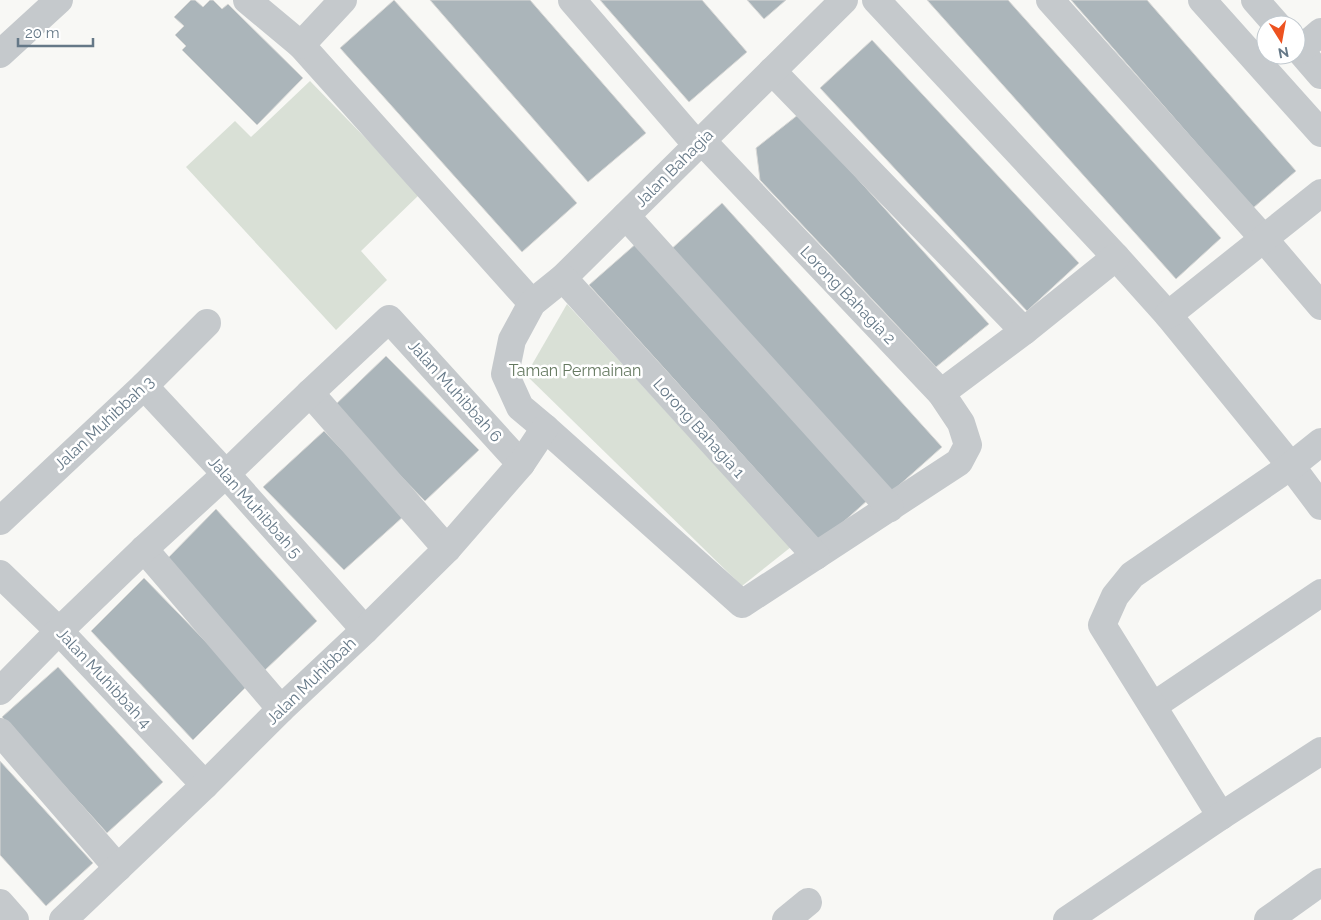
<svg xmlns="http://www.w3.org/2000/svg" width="1321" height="920" font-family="Raleway,sans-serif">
<rect width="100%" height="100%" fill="#f8f8f5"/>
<g fill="#d9e0d6">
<polygon points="310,81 420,194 361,251 387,280 336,330 186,167 235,121 251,137"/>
<polygon points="567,304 791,547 742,586 526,375"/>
</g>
<g fill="#abb5ba" stroke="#d9d9d7">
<polygon points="191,0 195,0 203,7 210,0 213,0 222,9 228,4 303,78 257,125 182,50 186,46 175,35 184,26 174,17"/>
<polygon points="394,0 577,203 522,252 340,48"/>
<polygon points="430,0 530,0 646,133 588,182"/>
<polygon points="600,0 702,0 747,52 689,102"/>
<polygon points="747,0 786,0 764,19"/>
<polygon points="927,0 1008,0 1221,238 1176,279"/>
<polygon points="1071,0 1147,0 1296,171 1253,208"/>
<polygon points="872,40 1079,263 1027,311 820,88"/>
<polygon points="799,114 989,324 936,367 760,180 756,148"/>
<polygon points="722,203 942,447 887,496 668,252"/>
<polygon points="638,242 869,499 821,542 589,285"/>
<polygon points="386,356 479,450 425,501 333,407"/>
<polygon points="324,431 405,515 344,570 263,487"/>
<polygon points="216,509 317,621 265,670 164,562"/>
<polygon points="144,578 248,685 193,740 91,631"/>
<polygon points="58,667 163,782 107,833 2,717"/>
<polygon points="0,761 93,863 46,906 0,855"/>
</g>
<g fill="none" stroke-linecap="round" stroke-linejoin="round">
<g stroke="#c5c9cc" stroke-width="28">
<polyline points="247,0 301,45 532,303"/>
<polyline points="572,0 697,145"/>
<polyline points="876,0 1116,257 1168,315 1291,466 1321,506"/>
<polyline points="1050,0 1264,239 1321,306"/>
<polyline points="1202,0 1321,133"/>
<polyline points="1255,0 1277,25"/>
<polyline points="301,45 343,0"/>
<polyline points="1296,46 1321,75"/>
<polyline points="1300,50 1321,32"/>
<polyline points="0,54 59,0"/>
<polyline points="772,71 1024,331"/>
<polyline points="702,141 941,393 961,423 968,445 959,462 742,604 545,428 520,407 505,374 512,340 532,303 563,278 844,0"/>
<polyline points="626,216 890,508"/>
<polyline points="563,278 816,556"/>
<polyline points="1168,315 1321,193"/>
<polyline points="144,386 226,474 365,630"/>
<polyline points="310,393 447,549"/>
<polyline points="941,393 1024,331 1116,257"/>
<polyline points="0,521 144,386 207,323"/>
<polyline points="144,549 281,709"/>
<polyline points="0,574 59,631 205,785"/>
<polyline points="0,691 59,631 144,549 226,474 310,393 389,319 521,464"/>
<polyline points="1153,706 1321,593"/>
<polyline points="0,732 118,868"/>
<polyline points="1221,816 1102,625 1115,596 1132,575 1291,466 1321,442"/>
<polyline points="0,903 15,920"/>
<polyline points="63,920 205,785 281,709 365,630 447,549 521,464 545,428"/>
<polyline points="786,920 808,902"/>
<polyline points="1067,920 1221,816 1321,751"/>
<polyline points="1268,920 1321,882"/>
</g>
</g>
<g text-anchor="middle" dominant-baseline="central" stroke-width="5" stroke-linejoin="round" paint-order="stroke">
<g font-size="16" fill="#657887" stroke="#fff">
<text transform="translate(674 168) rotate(-45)">Jalan Bahagia</text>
<text transform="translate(848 295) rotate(46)">Lorong Bahagia 2</text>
<text transform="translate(455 391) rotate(48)">Jalan Muhibbah 6</text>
<text transform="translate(104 423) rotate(-43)">Jalan Muhibbah 3</text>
<text transform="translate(699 428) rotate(48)">Lorong Bahagia 1</text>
<text transform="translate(255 507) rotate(48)">Jalan Muhibbah 5</text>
<text transform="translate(104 678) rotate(47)">Jalan Muhibbah 4</text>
<text transform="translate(311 681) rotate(-44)">Jalan Muhibbah</text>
</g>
<g font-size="16" fill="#657960" stroke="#fff">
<text x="575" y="370">Taman Permainan</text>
</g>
</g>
<g transform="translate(1281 40) rotate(169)"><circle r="24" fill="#ffffff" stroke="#c1c9cf"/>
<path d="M0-4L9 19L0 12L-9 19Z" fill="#ed5220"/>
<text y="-8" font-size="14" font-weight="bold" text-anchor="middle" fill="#657887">N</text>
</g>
<path d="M18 38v8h75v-8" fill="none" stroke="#657887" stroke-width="2.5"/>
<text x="25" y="38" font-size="15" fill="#657887" stroke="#ffffff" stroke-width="4" paint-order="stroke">20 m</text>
</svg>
